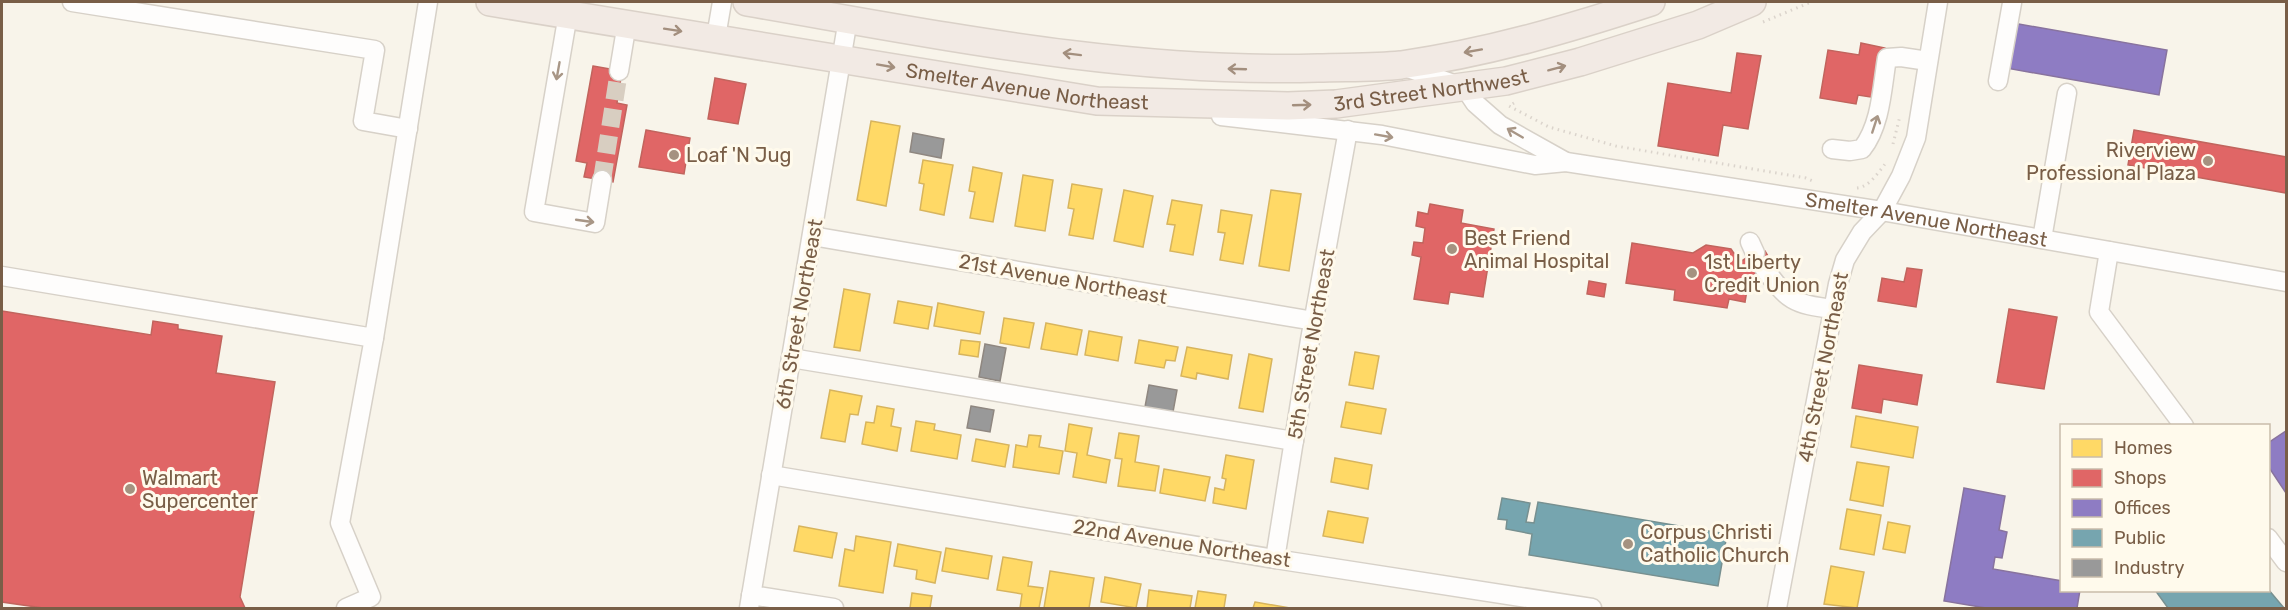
<svg xmlns="http://www.w3.org/2000/svg" width="2288" height="610" font-family="Rubik,sans-serif">
<rect width="100%" height="100%" fill="#f8f4ea"/>
<g fill="#ffd966" stroke="#d7b45d" stroke-width="1.5">
<polygon points="871,121 900,126 886,206 857,200"/>
<polygon points="923,160 953,165 944,215 920,210 924,184 919,183"/>
<polygon points="973,167 1002,173 993,222 970,218 975,192 969,191"/>
<polygon points="1023,175 1053,180 1045,231 1015,226"/>
<polygon points="1072,184 1102,189 1093,239 1069,235 1074,209 1068,208"/>
<polygon points="1124,190 1153,196 1143,247 1114,241"/>
<polygon points="1271,190 1301,194 1289,271 1259,266"/>
<polygon points="1172,200 1202,205 1193,255 1170,251 1175,225 1167,224"/>
<polygon points="1221,210 1252,215 1243,264 1220,260 1225,233 1218,232"/>
<polygon points="844,289 870,294 860,351 834,347"/>
<polygon points="898,301 932,307 928,329 894,323"/>
<polygon points="938,303 984,312 980,334 934,326"/>
<polygon points="1004,318 1034,323 1029,348 1000,343"/>
<polygon points="1046,323 1082,330 1077,355 1041,349"/>
<polygon points="1089,331 1122,337 1118,361 1085,355"/>
<polygon points="961,340 980,342 978,357 959,354"/>
<polygon points="1139,340 1178,347 1175,361 1166,360 1164,368 1135,363"/>
<polygon points="1187,347 1232,355 1228,379 1197,373 1196,379 1181,376"/>
<polygon points="1355,352 1379,356 1373,389 1349,385"/>
<polygon points="1249,354 1272,359 1263,412 1239,408"/>
<polygon points="830,390 862,396 858,415 850,414 845,442 821,438"/>
<polygon points="1346,402 1386,409 1381,434 1341,427"/>
<polygon points="877,406 894,409 891,426 901,428 897,451 862,444 866,422 874,423"/>
<polygon points="1856,416 1918,427 1913,458 1851,447"/>
<polygon points="916,421 935,424 934,430 961,435 957,459 911,451"/>
<polygon points="1069,424 1092,428 1087,455 1110,460 1106,483 1073,477 1077,453 1065,451"/>
<polygon points="1119,433 1139,436 1135,462 1159,466 1155,491 1118,486 1122,459 1115,458"/>
<polygon points="1029,435 1041,436 1039,447 1063,451 1059,474 1013,467 1016,445 1027,447"/>
<polygon points="976,439 1009,445 1005,467 972,461"/>
<polygon points="1226,455 1254,460 1246,509 1213,503 1215,488 1224,490 1226,479 1222,478"/>
<polygon points="1335,458 1372,465 1368,489 1331,482"/>
<polygon points="1857,462 1889,467 1883,506 1850,500"/>
<polygon points="1164,469 1210,477 1205,501 1160,493"/>
<polygon points="1847,509 1881,515 1874,555 1840,549"/>
<polygon points="1328,511 1368,518 1363,543 1323,536"/>
<polygon points="1888,522 1910,526 1905,553 1883,549"/>
<polygon points="799,526 837,533 832,558 794,551"/>
<polygon points="856,536 891,542 883,593 839,586 845,549 854,551"/>
<polygon points="898,544 941,552 935,583 916,579 917,570 894,566"/>
<polygon points="946,548 992,556 988,579 942,571"/>
<polygon points="1003,557 1032,562 1028,586 1043,588 1039,608 1020,608 1022,594 997,590"/>
<polygon points="1831,566 1864,572 1857,608 1824,604"/>
<polygon points="1050,571 1094,578 1089,608 1044,608"/>
<polygon points="1105,577 1141,584 1136,608 1101,602"/>
<polygon points="1149,590 1192,596 1190,608 1147,608"/>
<polygon points="1198,591 1226,595 1224,608 1195,608"/>
<polygon points="912,593 932,596 930,608 910,608"/>
<polygon points="1255,602 1290,608 1253,608"/>
</g>
<g fill="#e06666" stroke="#c1645d" stroke-width="1.5">
<polygon points="1861,43 1885,48 1877,98 1858,95 1856,104 1820,98 1828,50 1859,55"/>
<polygon points="1737,53 1761,56 1748,129 1723,125 1718,156 1658,146 1668,83 1731,93"/>
<polygon points="593,66 622,71 617,103 627,105 613,182 584,177 587,163 576,161"/>
<polygon points="715,78 746,84 738,124 708,119"/>
<polygon points="646,130 690,138 684,174 639,167"/>
<polygon points="2134,130 2286,157 2286,193 2128,165"/>
<polygon points="1430,204 1463,210 1461,223 1494,229 1483,297 1450,292 1448,304 1414,299 1421,257 1412,255 1414,242 1423,243 1425,228 1416,226 1418,212 1428,214"/>
<polygon points="1632,243 1693,253 1706,245 1731,249 1740,262 1759,250 1765,251 1772,263 1749,278 1745,302 1729,299 1727,308 1674,300 1675,290 1626,283"/>
<polygon points="1907,268 1922,270 1916,307 1878,301 1882,278 1904,282"/>
<polygon points="1589,281 1606,284 1604,297 1587,294"/>
<polygon points="2009,309 2057,317 2044,389 1997,382"/>
<polygon points="2,311 151,335 153,321 178,325 178,329 222,336 216,373 275,382 240,597 245,608 43,608 2,602"/>
<polygon points="1859,365 1922,375 1917,405 1883,399 1881,413 1852,408"/>
</g>
<g fill="#8e7cc3" stroke="#88739e" stroke-width="1.5">
<polygon points="2013,23 2167,50 2159,95 2006,68"/>
<polygon points="2286,431 2286,493 2268,466 2268,443"/>
<polygon points="1964,488 2005,496 1999,530 2007,532 2002,558 1995,557 1993,569 2062,581 2062,590 2080,590 2077,608 1986,608 1944,601"/>
</g>
<g fill="#76a5af" stroke="#779090" stroke-width="1.5">
<polygon points="1502,498 1530,503 1526,522 1534,523 1538,502 1727,534 1718,586 1529,555 1532,534 1506,529 1507,520 1498,519"/>
<polygon points="2268,589 2284,608 2168,608 2155,590 2268,590"/>
</g>
<g fill="#999" stroke="#8f8780" stroke-width="1.5">
<polygon points="913,133 944,139 941,158 910,152"/>
<polygon points="985,344 1006,348 1000,381 979,377"/>
<polygon points="1149,385 1177,390 1173,412 1145,407"/>
<polygon points="971,406 994,410 990,432 967,428"/>
</g>
<g fill="none" stroke-linecap="round" stroke-linejoin="round">
<polyline stroke="#d8cec1" stroke-width="18" stroke-dasharray="18 9" stroke-linecap="butt" points="602,180 619,71"/>
<defs>
<g id="minor">
<polyline points="72,2 375,50 363,121 408,129"/>
<polyline points="568,14 534,212 595,223 602,180"/>
<polyline points="716,37 722,2"/>
<polyline points="1405,67 1465,88 1475,103 1500,125 1566,162"/>
<polyline points="619,71 627,23"/>
<polyline points="1998,81 2012,3"/>
<path id="s1" d="M 1221,116 L 1382,135 L 1535,165 L 1566,162 L 1882,211 L 2286,282"/>
<path d="M 1832,149 L 1850,151 L 1862,149 C 1881,125 1882,88 1887,58 L 1901,57 L 1928,61"/>
<polyline points="812,236 1314,321"/>
<polyline points="2042,239 2067,93"/>
<polyline points="1750,242 1755,253"/>
<polyline points="2109,251 2099,312 2184,426"/>
<path d="M 1764,268 C 1788,301 1793,304 1833,309"/>
<polyline points="2,276 374,338 428,2"/>
<polyline points="791,358 1294,441"/>
<polyline points="771,475 1275,559 1592,608"/>
<polyline points="2268,538 2286,562"/>
<polyline points="1275,559 1310,340 1348,130"/>
<polyline points="751,595 834,608"/>
<polyline points="346,608 371,597 340,523 374,338"/>
<polyline points="749,608 848,19"/>
<polyline points="1777,608 1838,284 1845,260 1862,232 1882,211 1901,176 1916,138 1938,2"/>
</g>
<g id="highway">
<path id="s2" d="M 490,2 L 1097,101 L 1288,106 L 1336,104 L 1506,81 L 1580,62 L 1698,25 L 1752,2"/>
<path d="M 747,2 C 935,34 1126,74 1318,68 C 1345,67 1374,68 1401,65 C 1487,53 1568,29 1651,2"/>
</g>
</defs>
<use href="#minor" stroke="#d7d1c8" stroke-width="21"/>
<use href="#highway" stroke="#dad1c8" stroke-width="30"/>
<g stroke="#dbd4cc" stroke-width="3" stroke-dasharray="1.5 4.5" stroke-linecap="butt">
<polyline points="1763,22 1811,2"/>
<polyline points="1514,103 1509,106 1549,127 1616,146 1806,178 1815,182"/>
<polyline points="1893,144 1900,116"/>
<path d="M 1857,188 C 1869,187 1878,173 1885,164"/>
</g>
<use href="#minor" stroke="#fefdfc" stroke-width="18"/>
<use href="#highway" stroke="#f2eae4" stroke-width="27"/>
</g>
<defs><path id="oneway-shaft" d="M-6 0H5M1.5-3L5.5 0L1.5 3" fill="none" stroke-width="1.6" stroke-linecap="round" stroke-linejoin="round" transform="scale(1.5)"/></defs>
<g stroke="#a38f7e">
<use href="#oneway-shaft" transform="translate(673 30) rotate(9)"/>
<use href="#oneway-shaft" transform="translate(1473 51) rotate(170)"/>
<use href="#oneway-shaft" transform="translate(1072 54) rotate(-173)"/>
<use href="#oneway-shaft" transform="translate(886 66) rotate(10)"/>
<use href="#oneway-shaft" transform="translate(1557 68) rotate(-15)"/>
<use href="#oneway-shaft" transform="translate(1237 69) rotate(-178)"/>
<use href="#oneway-shaft" transform="translate(1302 105) rotate(-2)"/>
</g>
<g stroke="#a89686">
<use href="#oneway-shaft" transform="translate(558 71) rotate(100)"/>
<use href="#oneway-shaft" transform="translate(1875 124) rotate(-72)"/>
<use href="#oneway-shaft" transform="translate(1515 133) rotate(-150)"/>
<use href="#oneway-shaft" transform="translate(1384 136) rotate(10)"/>
<use href="#oneway-shaft" transform="translate(585 221) rotate(8)"/>
</g>
<g fill="#a59280" stroke="#fffaec" stroke-width="2">
<circle cx="674" cy="155" r="6"/>
<circle cx="2208" cy="161" r="6"/>
<circle cx="1452" cy="249" r="6"/>
<circle cx="1692" cy="273" r="6"/>
<circle cx="130" cy="489" r="6"/>
<circle cx="1628" cy="544" r="6"/>
</g>
<g text-anchor="middle" dominant-baseline="central" stroke-width="6" stroke-linejoin="round" paint-order="stroke">
<g font-size="20" fill="#795e47" stroke="#fffaec">
<text stroke="none"><textPath href="#s2" startOffset="544">Smelter Avenue Northeast</textPath></text>
<text stroke="none"><textPath href="#s2" startOffset="950">3rd Street Northwest</textPath></text>
<text stroke="none"><textPath href="#s1" startOffset="714">Smelter Avenue Northeast</textPath></text>
<text transform="translate(1063 279) rotate(10)">21st Avenue Northeast</text>
<text transform="translate(799 314) rotate(-80)">6th Street Northeast</text>
<text transform="translate(1311 344) rotate(-80)">5th Street Northeast</text>
<text transform="translate(1823 367) rotate(-79)">4th Street Northeast</text>
<text transform="translate(1182 543) rotate(9)">22nd Avenue Northeast</text>
</g>
<g font-size="20" fill="#795e47" stroke="#fffaec" text-anchor="start">
<text x="2196" y="150" text-anchor="end">Riverview<tspan x="2196" dy="23">Professional Plaza</tspan></text>
<text x="686" y="155">Loaf 'N Jug</text>
<text x="1464" y="238">Best Friend<tspan x="1464" dy="23">Animal Hospital</tspan></text>
<text x="1704" y="262">1st Liberty<tspan x="1704" dy="23">Credit Union</tspan></text>
<text x="142" y="478">Walmart<tspan x="142" dy="23">Supercenter</tspan></text>
<text x="1640" y="532">Corpus Christi<tspan x="1640" dy="23">Catholic Church</tspan></text>
</g>
</g>
<rect width="2288" height="610" fill="none" stroke="#795e47" stroke-width="6"/>
<rect x="2060" y="424" width="210" height="168" fill="#fffaec" stroke="#c9bcaa" stroke-width="1.5"/>
<rect x="2072" y="439" width="30" height="18" fill="#ffd966" stroke="#c9bcaa" stroke-width="1.5"/>
<text x="2114" y="454" font-size="18" fill="#795e47">Homes</text>
<rect x="2072" y="469" width="30" height="18" fill="#e06666" stroke="#c9bcaa" stroke-width="1.5"/>
<text x="2114" y="484" font-size="18" fill="#795e47">Shops</text>
<rect x="2072" y="499" width="30" height="18" fill="#8e7cc3" stroke="#c9bcaa" stroke-width="1.5"/>
<text x="2114" y="514" font-size="18" fill="#795e47">Offices</text>
<rect x="2072" y="529" width="30" height="18" fill="#76a5af" stroke="#c9bcaa" stroke-width="1.5"/>
<text x="2114" y="544" font-size="18" fill="#795e47">Public</text>
<rect x="2072" y="559" width="30" height="18" fill="#999999" stroke="#c9bcaa" stroke-width="1.5"/>
<text x="2114" y="574" font-size="18" fill="#795e47">Industry</text>
</svg>
